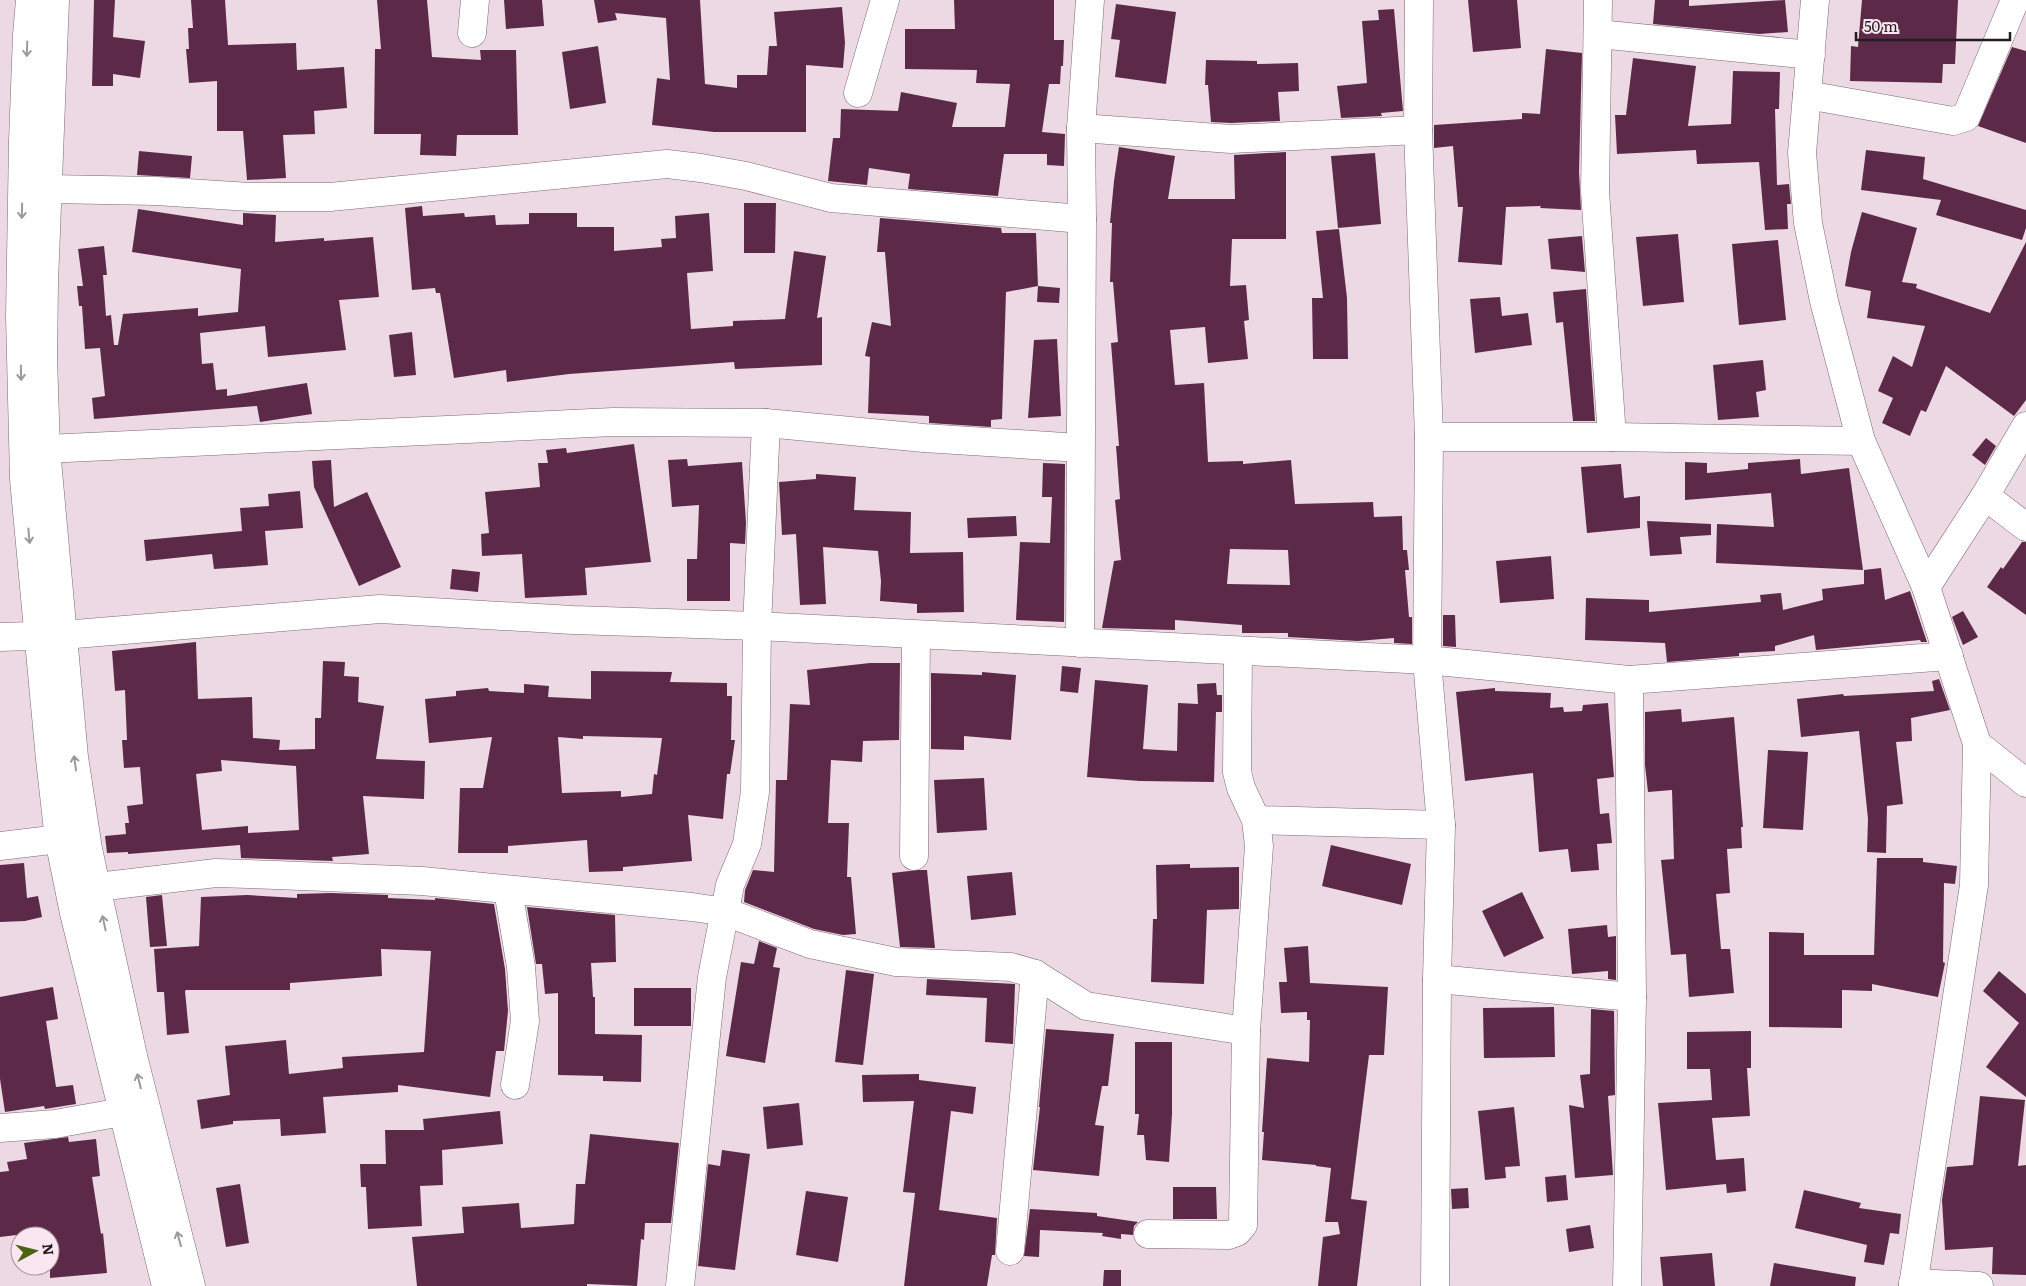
<svg xmlns="http://www.w3.org/2000/svg" width="2026" height="1286" font-family="Literata,serif">
<rect width="100%" height="100%" fill="#ecd9e3"/>
<g fill="#5c2a48" fill-rule="evenodd">
<polygon points="94,0 115,0 113,37 145,41 140,78 113,74 113,86 92,86"/>
<polygon points="191,0 225,0 228,45 296,43 297,70 344,67 347,108 314,111 315,134 283,135 286,178 247,180 243,131 217,131 217,81 189,83 186,49 189,49 188,28 193,28"/>
<polygon points="377,0 427,0 432,57 481,60 480,50 516,50 518,135 457,135 456,156 420,155 421,134 374,134 375,49 381,49"/>
<polygon points="504,0 542,0 544,26 506,29"/>
<polygon points="594,0 700,0 705,84 737,88 737,75 767,75 769,46 777,46 774,12 842,7 845,43 843,68 806,65 806,132 714,132 652,125 657,78 670,80 666,18 615,13 617,20 598,23"/>
<polygon points="954,0 1054,0 1054,40 1064,40 1063,66 1061,66 1060,84 1049,84 1042,132 1065,134 1064,166 1047,165 1047,154 1004,154 998,196 908,189 910,174 869,168 867,185 828,181 833,138 840,138 841,109 898,111 901,92 957,103 952,127 1005,127 1010,84 976,83 977,70 905,69 905,29 955,29"/>
<polygon points="1468,0 1517,0 1521,48 1473,52"/>
<polygon points="1655,0 1689,0 1689,6 1785,0 1788,32 1759,34 1653,24"/>
<polygon points="1862,0 1958,0 1955,64 1943,64 1942,83 1850,81 1851,46 1858,47"/>
<polygon points="1116,4 1176,12 1166,84 1115,77 1120,40 1111,39"/>
<polygon points="1394,9 1403,111 1381,113 1382,116 1341,118 1337,86 1367,83 1362,21 1379,20 1378,10"/>
<polygon points="598,46 606,103 570,109 562,52"/>
<polygon points="2012,47 2026,51 2026,143 1978,126"/>
<polygon points="1546,49 1582,53 1579,172 1581,210 1540,208 1541,206 1506,207 1502,265 1458,262 1463,207 1458,207 1453,146 1434,148 1434,125 1522,119 1522,113 1540,114"/>
<polygon points="1633,58 1696,66 1688,126 1731,124 1733,71 1780,72 1779,109 1775,109 1777,185 1789,184 1791,204 1787,204 1788,229 1765,230 1759,162 1697,164 1696,150 1617,154 1615,115 1626,115"/>
<polygon points="1206,60 1257,61 1257,64 1298,63 1299,91 1278,92 1280,121 1231,123 1211,122 1208,85 1205,85"/>
<path d="M 1119,147 L 1175,156 L 1168,199 L 1235,199 L 1234,155 L 1286,152 L 1286,239 L 1232,239 L 1230,286 L 1246,285 L 1249,320 L 1244,321 L 1248,359 L 1208,363 L 1205,327 L 1170,330 L 1175,385 L 1204,383 L 1208,462 L 1243,461 L 1243,464 L 1291,460 L 1295,504 L 1373,502 L 1374,517 L 1402,516 L 1403,550 L 1407,550 L 1409,570 L 1405,570 L 1409,617 L 1412,617 L 1412,644 L 1394,643 L 1394,638 L 1358,641 L 1288,637 L 1288,633 L 1242,633 L 1242,625 L 1175,620 L 1175,630 L 1102,628 L 1114,561 L 1121,560 L 1115,500 L 1120,499 L 1116,446 L 1119,446 L 1111,343 L 1118,342 L 1113,282 L 1110,282 L 1112,223 L 1110,223 L 1114,181 ZM 1230,549 L 1288,550 L 1290,585 L 1227,584 Z"/>
<polygon points="1866,150 1925,157 1923,179 2026,210 2026,228 2022,240 1936,215 1941,200 1861,190"/>
<polygon points="139,151 192,156 190,178 137,175"/>
<polygon points="1375,153 1381,224 1338,228 1331,156"/>
<polygon points="744,203 776,203 775,253 744,253"/>
<polygon points="422,206 423,216 464,213 465,217 495,215 496,225 529,224 529,213 577,213 577,227 614,227 614,251 662,247 661,239 676,238 675,216 709,213 713,271 687,273 691,329 733,326 733,321 785,319 794,251 826,256 817,318 822,317 822,365 735,369 734,362 569,374 507,382 506,370 454,378 440,293 436,293 435,288 412,290 405,208"/>
<polygon points="138,209 243,225 243,213 276,215 275,242 324,238 324,241 373,237 379,297 339,300 346,350 268,357 265,326 200,333 202,364 213,363 216,390 227,389 227,396 307,383 312,414 260,422 257,406 94,419 92,398 105,396 100,348 85,349 82,306 79,306 77,286 83,286 78,249 104,246 107,275 103,275 106,316 111,315 114,345 118,345 123,314 198,308 198,316 238,312 241,269 132,252"/>
<polygon points="1862,212 1917,228 1902,282 1917,284 1916,288 1990,313 2026,242 2026,400 2014,416 1946,366 1926,412 1921,410 1910,436 1882,423 1893,398 1878,391 1893,356 1912,367 1925,326 1867,318 1871,291 1845,286 1851,252"/>
<polygon points="880,218 1001,228 1002,233 1036,233 1038,286 1006,292 1002,419 991,420 991,427 929,423 929,416 868,413 870,357 865,356 872,322 891,326 885,252 877,252"/>
<polygon points="1339,229 1347,298 1348,359 1313,359 1312,298 1323,298 1316,231"/>
<polygon points="1678,234 1684,302 1643,306 1636,237"/>
<polygon points="1582,236 1585,272 1551,269 1548,239"/>
<polygon points="1778,240 1786,320 1739,325 1732,244"/>
<polygon points="1038,286 1060,288 1059,303 1037,302"/>
<polygon points="1586,289 1595,421 1573,421 1563,322 1556,323 1553,292"/>
<polygon points="1500,297 1502,316 1528,313 1532,345 1475,353 1470,299"/>
<polygon points="412,332 416,375 394,377 389,335"/>
<polygon points="1057,339 1061,416 1028,418 1034,340"/>
<polygon points="1763,360 1766,390 1756,392 1759,417 1718,420 1713,365"/>
<polygon points="1986,438 1996,446 1985,465 1972,455"/>
<polygon points="634,444 651,562 585,568 587,595 525,598 522,554 482,556 481,534 489,533 485,492 540,487 538,463 548,463 546,450 566,448 567,453"/>
<polygon points="687,459 688,466 742,462 746,523 745,544 730,543 730,601 687,601 687,559 697,559 699,505 672,507 668,460"/>
<polygon points="1800,459 1801,474 1849,468 1863,570 1716,563 1717,524 1774,527 1771,493 1685,500 1685,462 1707,463 1707,473 1748,469 1748,463"/>
<polygon points="331,460 334,507 367,492 401,567 359,586 314,487 312,461"/>
<polygon points="1043,463 1065,464 1064,622 1016,620 1020,542 1050,543 1052,497 1042,497"/>
<polygon points="1621,464 1624,498 1640,496 1640,528 1587,533 1581,467"/>
<polygon points="816,474 856,477 854,510 911,512 910,553 963,552 964,612 917,613 917,604 880,601 881,581 878,551 823,547 826,604 800,605 796,534 782,535 779,482 816,479"/>
<polygon points="300,491 303,528 265,531 268,565 214,569 212,554 146,561 144,540 242,531 240,508 269,506 268,494"/>
<polygon points="1016,516 1017,536 968,538 967,518"/>
<polygon points="1647,521 1711,524 1711,535 1680,537 1682,554 1650,556"/>
<polygon points="2022,542 2026,542 2026,615 1987,587 2001,567 2003,569"/>
<polygon points="1551,556 1554,599 1500,603 1496,561"/>
<polygon points="1881,568 1885,600 1910,591 1927,642 1921,642 1920,640 1816,650 1814,635 1775,646 1775,651 1739,653 1739,656 1667,662 1665,643 1585,640 1586,598 1649,600 1649,612 1761,602 1760,595 1781,593 1783,610 1823,600 1822,589 1864,584 1864,570"/>
<polygon points="452,569 480,572 478,592 450,589"/>
<polygon points="1963,611 1978,637 1963,645 1952,617"/>
<polygon points="1443,615 1455,615 1456,647 1443,646"/>
<path d="M 196,642 L 198,699 L 252,697 L 253,738 L 280,740 L 279,750 L 315,749 L 315,718 L 321,718 L 323,661 L 345,662 L 344,676 L 359,677 L 358,702 L 384,706 L 376,759 L 425,761 L 424,799 L 363,796 L 369,854 L 332,857 L 333,861 L 241,858 L 240,845 L 128,854 L 128,852 L 107,853 L 105,836 L 126,834 L 125,823 L 129,823 L 127,806 L 143,804 L 140,767 L 124,768 L 122,740 L 127,740 L 125,690 L 115,691 L 112,651 ZM 221,760 L 296,766 L 299,830 L 248,833 L 248,826 L 202,830 L 196,774 L 222,771 Z"/>
<polygon points="870,663 900,663 899,740 863,741 862,762 831,760 828,823 849,823 847,877 851,877 856,934 843,935 814,929 744,902 745,890 753,870 774,872 776,780 787,780 790,704 810,705 807,670"/>
<polygon points="1062,666 1081,668 1078,693 1060,691"/>
<path d="M 591,671 L 672,672 L 670,682 L 727,683 L 727,696 L 732,696 L 731,740 L 735,740 L 730,774 L 727,774 L 723,819 L 688,815 L 692,861 L 623,867 L 623,871 L 589,872 L 587,840 L 508,846 L 508,853 L 458,853 L 460,788 L 483,788 L 492,737 L 429,743 L 425,699 L 456,696 L 456,691 L 488,688 L 489,691 L 524,693 L 524,684 L 549,686 L 548,697 L 591,699 ZM 583,736 L 662,738 L 657,775 L 654,774 L 652,794 L 621,797 L 621,791 L 562,793 L 558,737 L 583,739 Z"/>
<polygon points="982,672 1016,675 1011,740 964,736 964,750 931,749 931,673 982,675"/>
<polygon points="1939,679 1950,710 1911,718 1912,741 1896,742 1903,804 1887,806 1886,853 1867,852 1868,819 1859,731 1801,737 1797,699 1843,694 1844,696 1934,691 1932,681"/>
<polygon points="1095,680 1148,685 1143,749 1177,751 1178,703 1198,704 1197,684 1216,683 1217,695 1222,695 1222,712 1216,712 1214,782 1140,781 1087,777"/>
<polygon points="1495,688 1495,691 1551,693 1550,708 1563,707 1564,712 1582,711 1583,705 1608,703 1614,777 1597,779 1600,814 1609,813 1612,843 1597,844 1599,870 1571,872 1568,849 1539,852 1533,773 1465,781 1456,692"/>
<polygon points="1681,709 1682,722 1734,717 1743,827 1741,827 1742,848 1727,849 1730,893 1716,894 1721,949 1730,949 1734,993 1689,997 1686,954 1671,955 1661,860 1674,859 1672,790 1648,792 1645,765 1645,712"/>
<polygon points="1768,750 1808,752 1803,830 1763,828"/>
<polygon points="984,778 987,830 937,833 934,780"/>
<polygon points="1331,845 1411,864 1402,905 1322,886"/>
<polygon points="1877,858 1923,858 1923,862 1957,866 1955,884 1944,883 1943,962 1945,963 1938,997 1872,984 1872,991 1842,990 1842,1028 1769,1027 1769,932 1804,933 1804,955 1874,955"/>
<polygon points="24,863 27,898 38,896 42,917 25,921 0,922 0,865"/>
<polygon points="1190,864 1190,868 1239,867 1239,909 1207,910 1204,984 1151,982 1153,919 1157,919 1156,865"/>
<polygon points="918,870 927,870 935,948 900,947 892,873"/>
<polygon points="1012,872 1016,915 971,920 967,876"/>
<polygon points="1522,892 1544,938 1504,957 1482,911"/>
<polygon points="331,893 388,895 388,898 435,900 435,898 494,904 505,969 508,1011 504,1051 496,1051 490,1097 398,1085 398,1092 323,1097 326,1133 281,1136 280,1119 233,1121 233,1124 201,1129 197,1100 230,1095 225,1046 286,1040 289,1074 343,1068 342,1057 424,1052 431,951 381,949 382,976 290,983 290,990 186,990 185,991 189,1033 167,1035 164,992 157,992 154,949 199,946 201,897 247,895 297,898 297,894"/>
<polygon points="162,895 167,946 150,947 146,897"/>
<polygon points="527,907 615,915 616,962 591,963 593,997 595,997 595,1034 642,1035 641,1082 603,1081 603,1076 558,1075 558,993 545,994 542,964 536,964"/>
<polygon points="1607,925 1608,937 1616,936 1616,980 1608,979 1608,971 1572,974 1568,929"/>
<polygon points="759,941 777,948 773,967 780,968 765,1063 726,1056 741,962 754,964"/>
<polygon points="1308,946 1310,983 1388,987 1384,1055 1369,1055 1351,1199 1367,1201 1357,1286 1318,1286 1323,1237 1340,1234 1338,1222 1325,1222 1331,1168 1316,1166 1316,1165 1262,1160 1264,1132 1262,1132 1267,1058 1309,1062 1310,1020 1307,1020 1307,1012 1281,1013 1279,982 1287,982 1284,948"/>
<polygon points="846,970 874,974 863,1065 835,1062"/>
<polygon points="1999,971 2026,994 2026,1097 1986,1067 2019,1023 1983,991"/>
<polygon points="927,979 1015,984 1013,1044 985,1042 987,998 926,995"/>
<polygon points="53,987 58,1019 46,1021 56,1087 73,1085 76,1104 45,1109 44,1106 5,1112 0,1079 0,997"/>
<rect x="634" y="988" width="57" height="38"/>
<polygon points="1554,1007 1555,1057 1484,1058 1483,1008"/>
<polygon points="1591,1009 1614,1011 1615,1095 1608,1096 1613,1175 1575,1178 1569,1105 1584,1108 1580,1075 1590,1074"/>
<polygon points="1046,1029 1114,1034 1108,1086 1102,1086 1095,1125 1104,1126 1099,1176 1033,1170 1040,1107 1039,1107"/>
<polygon points="1751,1031 1751,1068 1747,1068 1750,1116 1712,1118 1716,1160 1744,1158 1746,1191 1727,1193 1726,1184 1666,1190 1658,1103 1712,1100 1710,1069 1687,1069 1687,1032"/>
<polygon points="1135,1042 1172,1042 1172,1114 1169,1162 1146,1160 1144,1135 1137,1135 1139,1114 1135,1114"/>
<polygon points="919,1074 919,1080 976,1087 973,1114 951,1111 939,1210 997,1218 995,1255 992,1255 987,1286 904,1286 915,1193 903,1192 914,1101 863,1102 862,1075"/>
<polygon points="1980,1096 2025,1100 2018,1166 2026,1165 2026,1275 1992,1274 1993,1247 1945,1250 1942,1200 1947,1167 1973,1165"/>
<polygon points="799,1103 803,1145 767,1149 763,1107"/>
<polygon points="1514,1107 1520,1166 1505,1167 1506,1178 1485,1180 1478,1111"/>
<polygon points="500,1111 503,1144 442,1150 443,1185 420,1186 422,1226 368,1229 366,1187 361,1187 360,1164 386,1164 385,1130 424,1130 423,1119"/>
<polygon points="590,1134 679,1143 671,1223 645,1223 644,1240 641,1239 637,1286 587,1284 587,1286 417,1286 412,1237 464,1233 462,1207 519,1203 521,1228 574,1224 576,1184 585,1184"/>
<polygon points="68,1137 69,1142 96,1139 100,1176 92,1177 101,1234 103,1233 107,1273 50,1278 50,1231 0,1237 0,1172 9,1171 7,1162 27,1159 24,1143"/>
<polygon points="722,1150 750,1154 735,1270 698,1266 708,1164 720,1166"/>
<polygon points="1566,1175 1568,1200 1547,1202 1545,1177"/>
<polygon points="240,1184 249,1243 226,1247 216,1188"/>
<polygon points="1173,1187 1216,1187 1217,1219 1173,1219"/>
<polygon points="1468,1188 1469,1208 1452,1209 1451,1189"/>
<polygon points="1804,1190 1861,1203 1859,1208 1901,1214 1899,1234 1890,1233 1884,1265 1864,1262 1867,1245 1795,1228"/>
<polygon points="806,1191 848,1197 838,1262 796,1255"/>
<polygon points="1030,1209 1097,1213 1097,1216 1138,1222 1134,1226 1133,1235 1121,1234 1121,1239 1102,1236 1103,1233 1040,1230 1039,1257 1024,1256"/>
<polygon points="1590,1225 1594,1248 1569,1252 1566,1229"/>
<polygon points="1712,1253 1715,1286 1663,1286 1660,1257"/>
<polygon points="1774,1263 1856,1277 1855,1286 1770,1286"/>
<polygon points="1104,1270 1121,1270 1121,1286 1103,1286"/>
</g>
<g fill="none" stroke-linecap="round" stroke-linejoin="round">
<defs>
<g id="minor">
<polyline points="30,0 27,35 23,141 20,316 24,479 50,759 59,839 74,913 166,1286"/>
<polyline points="55,0 44,283 43,358 46,449 74,757 88,849 133,1056 191,1286"/>
<polyline points="1419,0 1418,130 1429,437 1427,660 1441,825 1437,979 1435,1286"/>
<polyline points="1598,0 1595,191 1612,437"/>
<polyline points="1815,0 1802,153 1808,223 1824,301 1861,441 1926,587 1977,744 1974,885 1913,1286"/>
<polyline points="472,33 475,0"/>
<polyline points="1598,34 1811,55"/>
<polyline points="858,93 885,0"/>
<polyline points="1807,95 1953,121 1966,117 2015,0"/>
<polyline points="1081,128 1231,139 1418,130"/>
<polyline points="49,189 156,191 250,197 330,197 667,164 701,168 746,176 831,198 1082,219"/>
<polyline points="1429,437 1612,437 1861,441"/>
<polyline points="46,449 613,422 766,423 924,438 1080,448"/>
<polyline points="1985,496 2026,527"/>
<polyline points="1926,587 1985,496 2026,426"/>
<polyline points="0,637 63,635 380,609 573,620 757,626 1427,660 1629,680 1949,656"/>
<polyline points="1080,643 1082,219 1081,128 1090,0"/>
<polyline points="1977,744 2026,783"/>
<polyline points="1256,820 1441,825"/>
<polyline points="0,846 59,839"/>
<polyline points="914,856 916,635"/>
<polyline points="97,887 216,873 276,875 422,881 692,907 726,912 810,944 896,962 1011,967 1035,974 1086,1006 1246,1031"/>
<polyline points="508,890 521,967 525,1021 515,1085"/>
<polyline points="1437,979 1632,997"/>
<polyline points="0,1128 55,1124 122,1112"/>
<polyline points="1148,1234 1229,1235 1237,1232 1243,1225 1246,1031 1259,846 1256,820 1241,788 1237,772 1238,651"/>
<polyline points="1010,1251 1035,974"/>
<polyline points="1913,1283 1979,1286"/>
<polyline points="680,1286 712,977 730,885 747,844 755,792 757,626 766,423"/>
<polyline points="1627,1286 1632,997 1629,680"/>
</g>
</defs>
<use href="#minor" stroke="#7b6a73" stroke-width="29"/>
<use href="#minor" stroke="#fff" stroke-width="28"/>
</g>
<defs><path id="oneway-shaft" d="M-6 0H5M1.5-3L5.5 0L1.5 3" fill="none" stroke-width="1.6" stroke-linecap="round" stroke-linejoin="round" transform="scale(1.25)"/></defs>
<g stroke="#9c999b">
<use href="#oneway-shaft" transform="translate(27 49) rotate(92)"/>
<use href="#oneway-shaft" transform="translate(22 211) rotate(91)"/>
<use href="#oneway-shaft" transform="translate(21 373) rotate(89)"/>
<use href="#oneway-shaft" transform="translate(29 536) rotate(85)"/>
<use href="#oneway-shaft" transform="translate(75 763) rotate(-98)"/>
<use href="#oneway-shaft" transform="translate(104 923) rotate(-102)"/>
<use href="#oneway-shaft" transform="translate(139 1081) rotate(-104)"/>
<use href="#oneway-shaft" transform="translate(179 1239) rotate(-105)"/>
</g>
<g transform="translate(35 1251) rotate(83)"><circle r="24" fill="#fae6f0" stroke="#a4959d"/>
<path d="M0-4L9 19L0 12L-9 19Z" fill="#4c6412"/>
<text y="-8" font-size="14" font-weight="bold" text-anchor="middle" fill="#231c20">N</text>
</g>
<path d="M1856 32v8h154v-8" fill="none" stroke="#231c20" stroke-width="2.5"/>
<text x="1864" y="32" font-size="15" fill="#231c20" stroke="#fae6f0" stroke-width="4" paint-order="stroke">50 m</text>
</svg>
